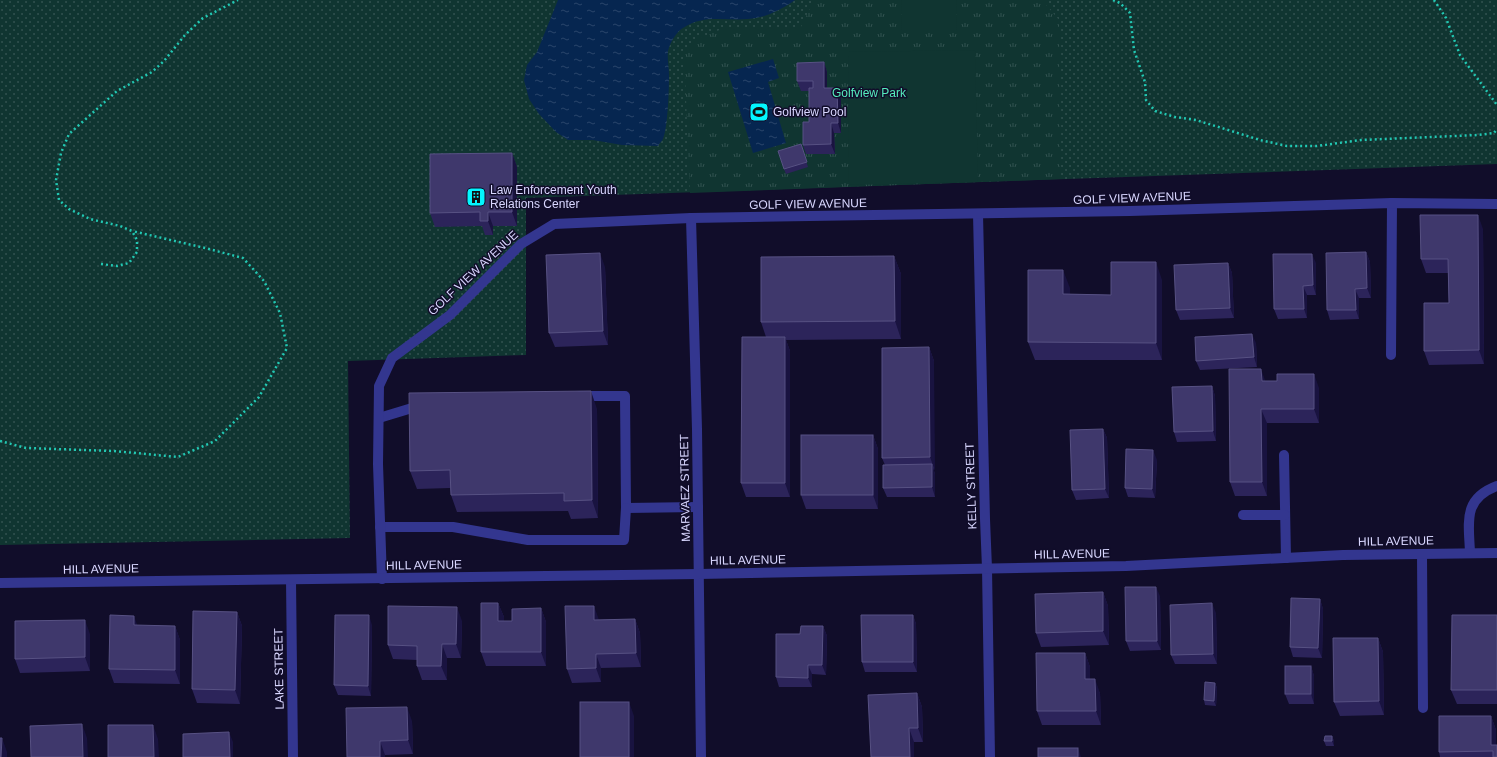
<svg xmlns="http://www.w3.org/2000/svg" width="1497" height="757" font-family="Arial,sans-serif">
<defs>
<pattern id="grass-dots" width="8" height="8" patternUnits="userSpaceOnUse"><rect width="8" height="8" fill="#103531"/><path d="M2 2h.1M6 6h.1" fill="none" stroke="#325250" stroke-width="1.8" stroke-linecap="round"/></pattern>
<pattern id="park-tufts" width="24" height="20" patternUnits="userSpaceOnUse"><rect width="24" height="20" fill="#103531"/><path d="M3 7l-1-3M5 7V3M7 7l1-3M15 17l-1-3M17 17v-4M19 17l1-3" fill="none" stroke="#325250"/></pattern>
<pattern id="water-ripples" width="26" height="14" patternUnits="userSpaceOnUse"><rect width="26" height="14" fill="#062650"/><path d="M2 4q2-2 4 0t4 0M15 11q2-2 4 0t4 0" fill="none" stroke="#2a456a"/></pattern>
</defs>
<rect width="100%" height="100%" fill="#110d2a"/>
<polygon fill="url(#grass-dots)" points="0,0 1497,0 1497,164 526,198 526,355 348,361 350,538 0,545"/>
<polygon fill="url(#park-tufts)" points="814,0 1042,0 1059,20 1060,179 690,193 684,50 699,38 722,29 800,29"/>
<g fill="#103531">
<polygon points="902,0 956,0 957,30 901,30"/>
<polygon points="975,50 978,182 849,185 848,52"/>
</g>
<g fill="url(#water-ripples)">
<path d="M 558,0 L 795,0 C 781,10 765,18 748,19 C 725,21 703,14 683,28 C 676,32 670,43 668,51 C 667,58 669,67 669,75 C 669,89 668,126 663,139 C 662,141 659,144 658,146 L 622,145 L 593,140 L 568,140 L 556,132 L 539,114 L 529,99 L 524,80 L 527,65 L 537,52 Z"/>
<polygon points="773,59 779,78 768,82 786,143 753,153 728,72"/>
</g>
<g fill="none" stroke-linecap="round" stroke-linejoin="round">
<g stroke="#22c8b3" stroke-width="2.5" stroke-dasharray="2 3" stroke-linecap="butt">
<polyline points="1113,0 1120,3 1130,13 1134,50 1145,82 1146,100 1155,111 1175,117 1196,120 1260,140 1287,146 1317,146 1361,140 1478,135 1494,133 1497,129"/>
<polyline points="1434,0 1446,18 1460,55 1497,105"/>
<polyline points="101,264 117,266 129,263 137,252 137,240 132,231 120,226 90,219 69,209 59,200 56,180 61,153 69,134 117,91 152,72 164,61 185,35 203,18 238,0"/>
<polyline points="0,441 26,448 114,451 178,457 215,441 259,397 287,348 280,313 264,281 243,258 205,248 132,231"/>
</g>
<g stroke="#33368f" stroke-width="10">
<polyline points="1391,355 1392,203"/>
<polyline points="580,396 625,396 626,508 698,507"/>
<polyline points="379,418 412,408 420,404"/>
<polyline points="1284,455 1286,558"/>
<polyline points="1243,515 1285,515"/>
<polyline points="380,527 453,527 528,540 624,540 626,508"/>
<path d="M 1470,553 C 1469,523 1462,499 1497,486"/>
<polyline points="1422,554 1423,708"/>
</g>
<g stroke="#33368f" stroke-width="10">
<polyline points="978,214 985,519 987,568 990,757"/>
<polyline points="691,218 697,429 701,757"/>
<polyline points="382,579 378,464 379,386 392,358 450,315 521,244 554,224 691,218 1130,211 1392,203 1497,204"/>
<polyline points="291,580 293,757"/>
<polyline points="0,583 699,574 1126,566 1343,555 1497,553"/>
</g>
</g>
<g fill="#2c245a">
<polygon points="824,62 827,72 827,88 837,88 841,98 841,133 834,133 835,154 806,154 803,145 809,122 809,91 801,91 797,81"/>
<polygon points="801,144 808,167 786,174 784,169"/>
<polygon points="512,153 517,167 517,226 493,226 493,235 485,235 482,226 435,227 430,213"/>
<polygon points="1483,229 1484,364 1429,365 1424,351 1449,303 1448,273 1426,273 1421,259"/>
<polygon points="1366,252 1370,262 1371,298 1359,298 1359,319 1330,320 1327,310"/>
<polygon points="894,256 901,274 901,339 786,340 790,351 790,497 746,497 741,483 766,337 761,322"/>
<polygon points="1228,263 1232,273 1234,318 1180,320 1176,310"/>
<polygon points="1316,263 1316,295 1307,295 1307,318 1278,319 1274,309"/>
<polygon points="605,267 608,345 555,347 549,333"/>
<polygon points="1162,280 1162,360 1035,360 1028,342 1070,288 1070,294 1111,295"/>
<polygon points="1256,343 1257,367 1200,370 1196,361"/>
<polygon points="929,347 934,361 934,471 935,474 935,497 887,497 883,488 885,465 882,458"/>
<polygon points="1266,381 1319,388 1319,423 1267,423 1267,496 1235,496 1230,482"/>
<polygon points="1212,386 1215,396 1216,441 1177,442 1174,432"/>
<polygon points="597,409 598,518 571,519 568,511 457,512 451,495 450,488 417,489 410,471"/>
<polygon points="1103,429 1107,438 1109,498 1076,500 1072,490"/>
<polygon points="873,435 878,449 878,509 806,509 801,495"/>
<polygon points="1157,460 1155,498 1128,497 1125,488"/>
<polygon points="1103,592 1108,606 1109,645 1041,647 1036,633"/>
<polygon points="1160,596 1161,650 1130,651 1126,641"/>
<polygon points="1320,599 1323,609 1322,658 1293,657 1290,647"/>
<polygon points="498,603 504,617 504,621 512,621 541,608 546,622 546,666 486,666 481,652"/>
<polygon points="237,612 242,626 240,704 197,703 192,689"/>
<polygon points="1216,613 1217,664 1175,664 1171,655"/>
<polygon points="913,615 916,624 917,672 865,672 862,662"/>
<polygon points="1497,615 1497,704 1457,704 1451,690"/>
<polygon points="635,619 640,633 641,667 601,668 601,682 572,683 567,669 599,620"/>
<polygon points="462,621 461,658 447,658 447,680 422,680 417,666 417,660 393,659 388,645"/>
<polygon points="372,625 371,696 338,695 334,685"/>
<polygon points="175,626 180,640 180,684 114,683 109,669"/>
<polygon points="823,626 827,636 826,675 812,674 812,687 779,687 776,677 800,634"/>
<polygon points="90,634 90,671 20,673 15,659"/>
<polygon points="1378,638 1383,652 1384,715 1340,716 1334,702"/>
<polygon points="1085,653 1090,667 1090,679 1100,693 1101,725 1042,725 1037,711"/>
<polygon points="1311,666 1314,676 1314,704 1289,704 1285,694"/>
<polygon points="1215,683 1217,688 1216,706 1205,705 1204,700"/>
<polygon points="917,693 922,707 923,742 914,742 914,757 871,757"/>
<polygon points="1491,716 1496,730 1496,745 1497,757 1440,757 1439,752"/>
<polygon points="412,721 413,754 385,755 385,757 347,757"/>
<polygon points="1332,736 1334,741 1334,746 1326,746 1324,741"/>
</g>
<g fill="#191340">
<polygon points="824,62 827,72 827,98 824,88"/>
<polygon points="837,88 841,98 841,133 838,123"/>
<polygon points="831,123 834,133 835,154 831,144"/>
<polygon points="512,153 517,167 517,226 512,212"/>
<polygon points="488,212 493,226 493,235 488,221"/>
<polygon points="1478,215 1483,229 1484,364 1479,350"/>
<polygon points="1366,252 1370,262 1371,298 1367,288"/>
<polygon points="600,253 605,267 608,345 603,331"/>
<polygon points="1312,254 1316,263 1316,295 1313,285"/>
<polygon points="894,256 901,274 901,339 895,321"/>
<polygon points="1156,262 1162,280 1162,360 1156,343"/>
<polygon points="1228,263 1232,273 1234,318 1230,308"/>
<polygon points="1063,270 1070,288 1070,312 1063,294"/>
<polygon points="1303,286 1307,295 1307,318 1304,309"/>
<polygon points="1355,289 1359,298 1359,319 1356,310"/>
<polygon points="1252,334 1256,343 1257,367 1254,357"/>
<polygon points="785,337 790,351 790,497 785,483"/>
<polygon points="929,347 934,361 935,471 930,457"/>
<polygon points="1261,369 1266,383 1262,381"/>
<polygon points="1314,374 1319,388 1319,423 1314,409"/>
<polygon points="1212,386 1215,396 1216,441 1213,431"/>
<polygon points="591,391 597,409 598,518 592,500"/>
<polygon points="1261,409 1267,423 1267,496 1262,482"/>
<polygon points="1103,429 1107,438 1109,498 1105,489"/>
<polygon points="873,435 878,449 878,509 873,495"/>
<polygon points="1153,450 1157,460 1155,498 1152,489"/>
<polygon points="932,464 935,474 935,497 932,487"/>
<polygon points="1156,587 1160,596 1161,650 1157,641"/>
<polygon points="1103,592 1108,606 1109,645 1103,631"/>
<polygon points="1320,599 1323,609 1322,658 1318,648"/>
<polygon points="498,603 504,617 504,635 498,621"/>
<polygon points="1212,603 1216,613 1217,664 1213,654"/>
<polygon points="594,606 599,620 594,620"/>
<polygon points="457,607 462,621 461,658 456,644"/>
<polygon points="541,608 546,622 546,666 541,652"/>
<polygon points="237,612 242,626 240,704 235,690"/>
<polygon points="369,615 372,625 371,696 368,686"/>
<polygon points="913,615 916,624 917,672 913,662"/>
<polygon points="134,616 139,630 134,625"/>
<polygon points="635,619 640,633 641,667 636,653"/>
<polygon points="85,620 90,634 90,671 85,657"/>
<polygon points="175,626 180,640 180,684 175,670"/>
<polygon points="823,626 827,636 826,675 822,665"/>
<polygon points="1378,638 1383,652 1384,715 1379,701"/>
<polygon points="442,644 447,658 447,680 441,666"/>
<polygon points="1085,653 1090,667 1090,693 1085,679"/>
<polygon points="596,654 601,668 601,682 596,668"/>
<polygon points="808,665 812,674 812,687 808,678"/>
<polygon points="1311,666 1314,676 1314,704 1311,694"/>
<polygon points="1095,679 1100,693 1101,725 1096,711"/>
<polygon points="1215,683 1217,688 1216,706 1214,701"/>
<polygon points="917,693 922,707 923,742 918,728"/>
<polygon points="629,702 634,716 634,757 629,757"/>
<polygon points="407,707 412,721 413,754 408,740"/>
<polygon points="1491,716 1496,730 1496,757 1491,745"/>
<polygon points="82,724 87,738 88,757 83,757"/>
<polygon points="153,725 158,739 159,757 154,757"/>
<polygon points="909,728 914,742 914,757 910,757"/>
<polygon points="229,732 233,742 233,757 230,757"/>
<polygon points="1332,736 1334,741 1334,746 1332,741"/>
<polygon points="2,738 7,752 7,757 1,757"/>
<polygon points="380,741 385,755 385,757 380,757"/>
<polygon points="1078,748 1081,757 1078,757"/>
</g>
<g fill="#3f386c" stroke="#575183">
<polygon points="824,62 824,88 837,88 838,123 831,123 831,144 803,145 803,122 809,122 809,88 813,88 813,81 797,81 797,63"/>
<polygon points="801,144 807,162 784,169 778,151"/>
<polygon points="512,153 512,212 488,212 488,221 480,221 480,212 430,213 430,154"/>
<polygon points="1420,215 1478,215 1479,350 1424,351 1424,303 1449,303 1448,259 1421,259"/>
<polygon points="1366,252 1367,288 1355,289 1356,310 1327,310 1326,253"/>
<polygon points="600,253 603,331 549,333 546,255"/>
<polygon points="1273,254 1312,254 1313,285 1303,286 1304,309 1274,309"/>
<polygon points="894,256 895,321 761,322 761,257"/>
<polygon points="1111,262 1156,262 1156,343 1028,342 1028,270 1063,270 1063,294 1111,295"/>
<polygon points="1228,263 1230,308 1176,310 1174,265"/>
<polygon points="1252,334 1254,357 1196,361 1195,337"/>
<polygon points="742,337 785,337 785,483 741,483"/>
<polygon points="929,347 930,457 882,458 882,348"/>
<polygon points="1229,369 1261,369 1262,381 1277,381 1277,374 1314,374 1314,409 1261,409 1262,482 1230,482"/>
<polygon points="1212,386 1213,431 1174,432 1172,387"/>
<polygon points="591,391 592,500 564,501 564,493 451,495 450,470 410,471 409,393"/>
<polygon points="1103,429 1105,489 1072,490 1070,430"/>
<rect x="801" y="435" width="72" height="60"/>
<polygon points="1126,449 1153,450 1152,489 1125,488"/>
<polygon points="932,464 932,487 883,488 883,465"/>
<polygon points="1125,587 1156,587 1157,641 1126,641"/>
<polygon points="1103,592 1103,631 1036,633 1035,594"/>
<polygon points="1291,598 1320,599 1318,648 1290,647"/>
<polygon points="481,603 498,603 498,621 512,621 512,609 541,608 541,652 481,652"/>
<polygon points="1212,603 1213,654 1171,655 1170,605"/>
<polygon points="388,606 457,607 456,644 442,644 441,666 417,666 417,646 388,645"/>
<polygon points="565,606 594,606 594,620 635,619 636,653 596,654 596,668 567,669"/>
<polygon points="193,611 237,612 235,690 192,689"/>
<polygon points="110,615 134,616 134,625 175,626 175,670 109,669"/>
<polygon points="335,615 369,615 368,686 334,685"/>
<polygon points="861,615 913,615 913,662 862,662"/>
<polygon points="1452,615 1497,615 1497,690 1451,690"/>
<polygon points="85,620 85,657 15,659 15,621"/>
<polygon points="801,626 823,626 822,665 808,665 808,678 776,677 776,634 800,634"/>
<polygon points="1333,638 1378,638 1379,701 1334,702"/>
<polygon points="1036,653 1085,653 1085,679 1095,679 1096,711 1037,711"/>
<rect x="1285" y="666" width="26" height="28"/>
<polygon points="1205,682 1215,683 1214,701 1204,700"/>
<polygon points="917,693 918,728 909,728 910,757 871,757 868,695"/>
<rect x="580" y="702" width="49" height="55"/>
<polygon points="407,707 408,740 380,741 380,757 347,757 346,708"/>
<polygon points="1439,716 1491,716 1491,745 1497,745 1497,757 1493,757 1493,751 1439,752"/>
<polygon points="82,724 83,757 31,757 30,726"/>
<polygon points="108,725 153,725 154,757 108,757"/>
<polygon points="229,732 230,757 183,757 183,734"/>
<polygon points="1325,736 1332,736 1332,741 1324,741"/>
<polygon points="0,738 2,738 1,757 0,757"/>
<rect x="1038" y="748" width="40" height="9"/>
</g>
<defs>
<symbol id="stadium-square" viewBox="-11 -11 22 22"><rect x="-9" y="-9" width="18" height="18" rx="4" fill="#03f6ff" stroke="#110d2a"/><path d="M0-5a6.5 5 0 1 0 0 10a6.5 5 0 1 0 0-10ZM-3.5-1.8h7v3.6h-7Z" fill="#111"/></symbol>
<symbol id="building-square" viewBox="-11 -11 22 22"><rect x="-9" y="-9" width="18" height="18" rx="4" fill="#03f6ff" stroke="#110d2a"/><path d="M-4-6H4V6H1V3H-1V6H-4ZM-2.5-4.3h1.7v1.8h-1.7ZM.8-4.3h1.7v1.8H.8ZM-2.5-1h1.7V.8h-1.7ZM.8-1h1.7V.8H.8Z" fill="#111"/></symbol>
</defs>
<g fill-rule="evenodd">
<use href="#stadium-square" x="748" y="101" width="22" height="22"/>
<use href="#building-square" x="465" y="186" width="22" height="22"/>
</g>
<g text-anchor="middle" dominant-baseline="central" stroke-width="3" stroke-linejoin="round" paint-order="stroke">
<g font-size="12" fill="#55edbd" stroke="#110d2a">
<text x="869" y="93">Golfview Park</text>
</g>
<g font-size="12" fill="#d9d7ff" stroke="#110d2a" text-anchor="start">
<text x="773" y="112">Golfview Pool</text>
<text x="490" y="190">Law Enforcement Youth<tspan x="490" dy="14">Relations Center</tspan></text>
</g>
<g font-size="12" fill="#d9d7ff" stroke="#110d2a">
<text transform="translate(1132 198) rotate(-2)">GOLF VIEW AVENUE</text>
<text transform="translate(808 204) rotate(-1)">GOLF VIEW AVENUE</text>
<text transform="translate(473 273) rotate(-43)">GOLF VIEW AVENUE</text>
<text transform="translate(971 486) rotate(-92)">KELLY STREET</text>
<text transform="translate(685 488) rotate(-91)">MARVAEZ STREET</text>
<text transform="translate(1396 541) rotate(-1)">HILL AVENUE</text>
<text transform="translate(1072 554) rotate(-1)">HILL AVENUE</text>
<text transform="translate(748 560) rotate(-1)">HILL AVENUE</text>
<text transform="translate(424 565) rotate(-1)">HILL AVENUE</text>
<text transform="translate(101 569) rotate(-1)">HILL AVENUE</text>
<text transform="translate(279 669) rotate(-91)">LAKE STREET</text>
</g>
</g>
</svg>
